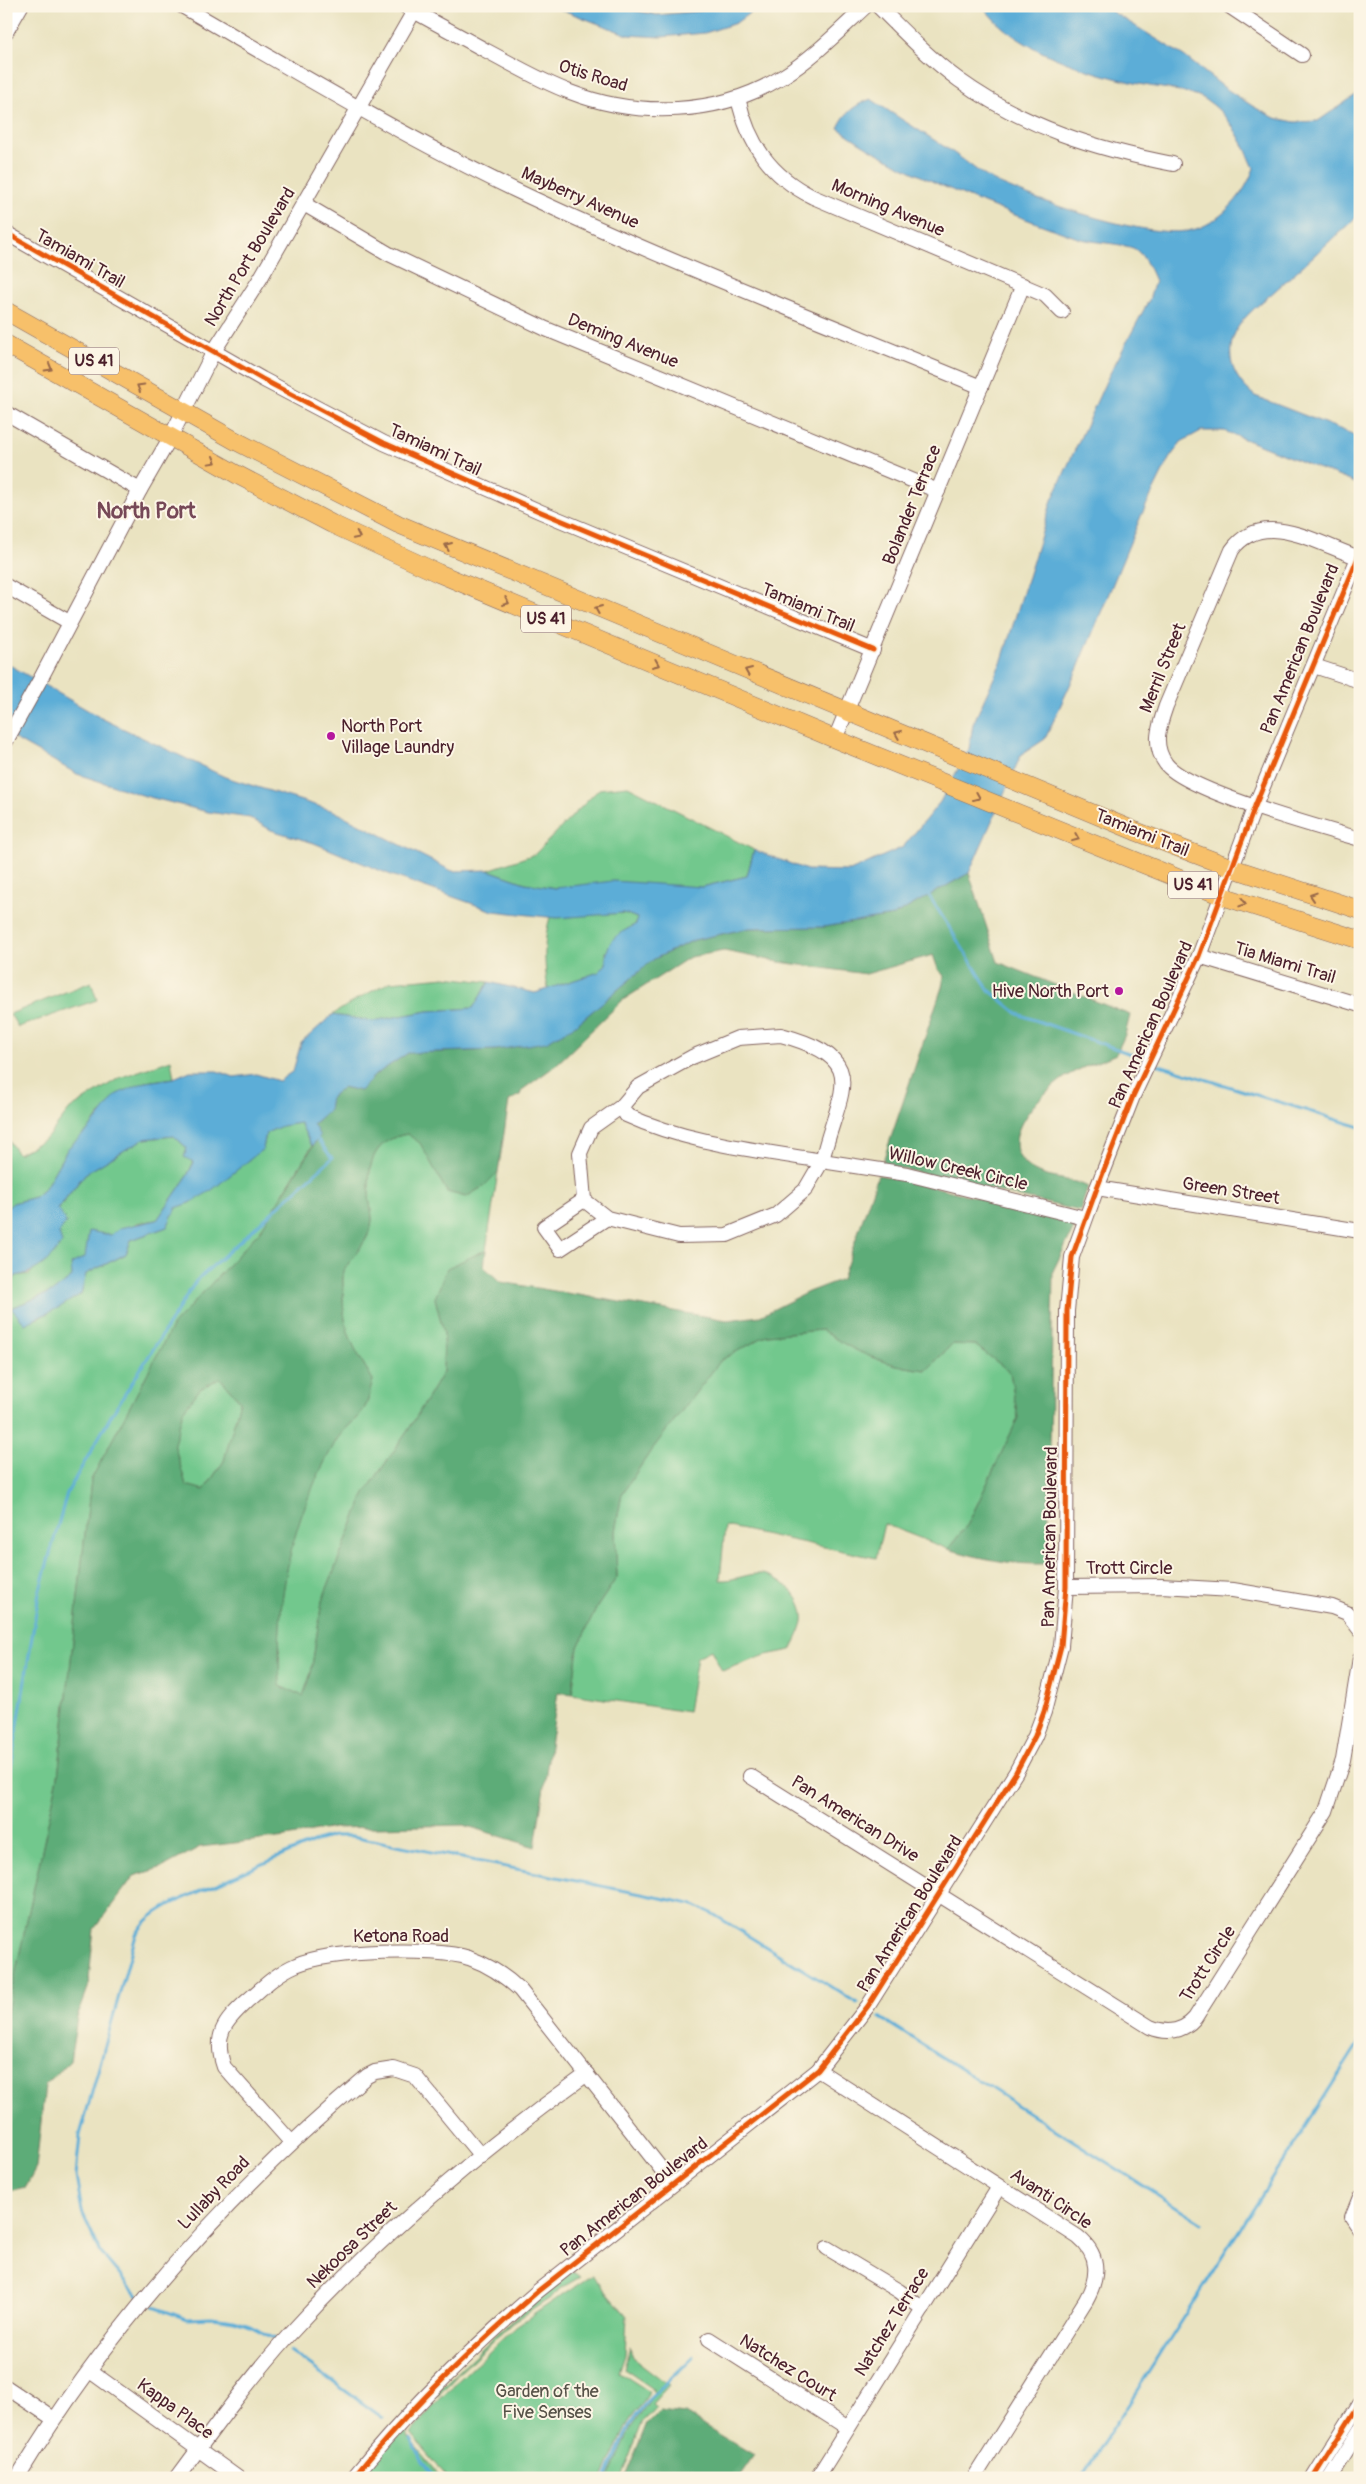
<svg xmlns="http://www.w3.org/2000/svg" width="1366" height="2484" font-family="Pangolin,sans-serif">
<rect width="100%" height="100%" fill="#fcf5e5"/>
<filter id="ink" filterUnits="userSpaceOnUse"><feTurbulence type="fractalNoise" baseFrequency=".02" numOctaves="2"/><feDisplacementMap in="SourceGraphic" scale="10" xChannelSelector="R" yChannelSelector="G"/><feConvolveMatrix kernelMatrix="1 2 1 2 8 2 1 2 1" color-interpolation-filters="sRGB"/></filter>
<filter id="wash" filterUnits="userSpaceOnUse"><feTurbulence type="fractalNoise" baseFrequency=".0096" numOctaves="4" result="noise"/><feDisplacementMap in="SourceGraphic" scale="20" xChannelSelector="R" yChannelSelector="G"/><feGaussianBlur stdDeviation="1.12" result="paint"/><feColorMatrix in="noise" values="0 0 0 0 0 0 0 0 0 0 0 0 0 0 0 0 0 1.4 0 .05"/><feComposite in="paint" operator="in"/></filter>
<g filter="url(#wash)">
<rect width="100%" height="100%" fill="#eae3c1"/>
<g fill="#72c88d" stroke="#5e745c">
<polygon points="628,786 754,850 747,876 702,887 555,888 525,883 488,870 535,854 599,789"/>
<path d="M 624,913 L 637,918 L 636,924 L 626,930 L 606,952 L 606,964 L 599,972 L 548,989 C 544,965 543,940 550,917 Z"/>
<polygon points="445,977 489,982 473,1008 428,1011 373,1021 332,1015 357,999 390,982"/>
<polygon points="91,982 97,1000 18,1027 10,1014"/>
<polygon points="171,1060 174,1078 145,1082 99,1115 89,1129 68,1148 45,1188 35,1197 13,1203 6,1209 6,1137 18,1154 46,1139 70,1109 119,1078"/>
<polygon points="300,1123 312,1146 260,1231 173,1325 91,1480 58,1777 6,2017 6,1290 16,1276 30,1274 66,1223 58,1209 85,1174 143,1139 174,1136 187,1148 194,1161 186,1178 157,1220 137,1223 85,1257 72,1277 54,1291 11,1308 37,1319 81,1294 86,1274 126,1254 131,1240 167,1227 175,1208 190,1203 263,1149 266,1133 282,1125"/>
<path d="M 407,1134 L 420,1142 L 447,1192 L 466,1197 L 484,1186 L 498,1172 L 486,1250 L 476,1254 L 435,1298 L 444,1333 L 443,1372 L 409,1429 L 365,1493 L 322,1601 L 311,1673 L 303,1696 L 280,1686 C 275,1595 290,1520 336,1441 C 343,1429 356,1421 364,1409 C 369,1401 370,1389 373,1380 C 352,1345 342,1330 343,1288 C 343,1282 342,1274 345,1269 C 355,1251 370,1242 372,1220 C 372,1211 369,1202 369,1193 C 368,1161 374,1140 407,1134 Z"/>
<path d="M 822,1330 C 856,1353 886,1366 927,1370 L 952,1344 L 975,1345 L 1010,1372 L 1018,1418 L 968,1524 L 948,1549 L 884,1524 L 876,1558 L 725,1526 L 720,1580 C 734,1581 748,1573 761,1574 C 782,1576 806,1599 803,1622 C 801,1631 795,1642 791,1650 L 766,1655 L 722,1671 L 711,1650 L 697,1657 L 688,1712 L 572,1694 L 578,1647 L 597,1607 L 617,1577 L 615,1531 L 622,1494 L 650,1452 L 721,1360 L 767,1335 Z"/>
<polygon points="220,1378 240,1401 224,1461 204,1490 186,1485 174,1444 183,1411 200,1389"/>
<polygon points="572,2271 580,2277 561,2288 549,2299 512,2323 460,2372 407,2429 407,2436 442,2478 360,2478 422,2406 501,2330"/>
<polygon points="592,2275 627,2316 625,2354 619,2372 650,2392 628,2423 603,2478 448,2478 410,2433 438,2401 515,2327"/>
<polygon points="630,2346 632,2357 669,2385 652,2404 656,2407 643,2421 621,2478 608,2478 632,2426 654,2394 652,2388 624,2369"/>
</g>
<g fill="#5dac78" stroke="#546652" fill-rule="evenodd">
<path d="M 969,873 L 998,962 L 1130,1015 L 1125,1035 L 1116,1054 C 1099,1062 1080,1067 1064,1078 C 1042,1094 997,1135 1025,1164 C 1041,1181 1068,1176 1088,1187 L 1080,1211 L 882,1164 L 942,987 L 944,976 L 938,969 L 933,955 L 866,974 L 779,962 L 724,951 L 690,957 L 623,1000 L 555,1066 L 522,1090 L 520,1095 L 509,1101 L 498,1172 L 484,1186 L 466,1197 L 447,1192 L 420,1143 L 407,1134 C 374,1140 368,1161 369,1193 C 369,1202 372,1211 372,1220 C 370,1241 355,1252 345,1269 C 342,1274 343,1282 343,1288 C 342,1330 352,1345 373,1380 C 370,1389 369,1401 364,1409 C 356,1421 343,1429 336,1441 C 291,1519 275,1596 280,1686 L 303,1696 L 311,1673 L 322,1601 L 365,1493 L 409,1429 L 443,1372 L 444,1334 L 435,1298 L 447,1268 L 486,1250 L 484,1267 L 501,1282 L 727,1320 L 760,1316 L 808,1292 L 842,1279 L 878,1175 L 906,1180 L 1077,1222 L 1053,1271 L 1048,1564 C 1012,1565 982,1559 948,1549 L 968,1524 L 1018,1418 L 1010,1372 L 975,1345 L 952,1344 L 927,1370 C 886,1366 856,1353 822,1330 L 767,1335 L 721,1360 L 650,1452 L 622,1494 L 615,1531 L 617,1577 L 597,1607 L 578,1647 L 572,1694 L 558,1692 L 535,1847 L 464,1825 L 333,1828 L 286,1837 L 200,1847 L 163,1867 L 134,1876 L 94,1929 L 88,1988 L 77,2018 L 70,2061 L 45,2085 L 36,2168 L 26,2187 L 6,2192 L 6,2017 L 58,1777 L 91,1480 L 173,1325 L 260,1231 L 319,1136 L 313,1124 L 329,1110 L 331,1097 L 343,1087 L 360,1091 L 375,1075 L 408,1053 L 496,1050 L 576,1025 L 654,959 L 694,940 L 749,928 L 823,927 L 893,916 ZM 220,1378 L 240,1401 L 224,1461 L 204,1490 L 186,1485 L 174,1444 L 183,1411 L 200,1389 Z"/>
<polygon points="659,2411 685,2414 754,2455 738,2478 625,2478 647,2423"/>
</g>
<g fill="#5cadd7" stroke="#536681">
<polygon points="552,6 613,6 657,15 701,11 711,6 759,6 736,23 705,33 661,37 628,35"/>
<path d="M 983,6 L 1103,6 L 1184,56 L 1225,88 L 1254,107 L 1275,118 L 1295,122 L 1318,121 L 1360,92 L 1360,214 C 1332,239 1305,264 1277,289 C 1264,301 1242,316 1235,333 C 1224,359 1235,380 1255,396 L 1360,437 L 1360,485 L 1224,431 L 1201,431 L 1181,442 L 1169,459 L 1141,516 L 1078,668 L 1045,739 L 1021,755 L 969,873 L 893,916 L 823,927 L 749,928 L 694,940 L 654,959 L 576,1025 L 546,1042 L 496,1050 L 408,1053 L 375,1075 L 360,1091 L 343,1087 L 331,1097 L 329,1110 L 313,1124 L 320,1136 L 312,1146 L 300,1123 L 282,1126 L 266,1133 L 263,1149 L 212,1190 L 190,1203 L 176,1208 L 167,1227 L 131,1240 L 126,1254 L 86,1274 L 81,1294 L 60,1307 L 25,1324 L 11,1308 L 54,1291 L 72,1277 L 71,1264 L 85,1257 L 89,1231 L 111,1235 L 119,1228 L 157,1220 L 186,1178 L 194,1162 L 184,1157 L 187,1148 L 174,1136 L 143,1139 L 85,1174 L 58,1208 L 66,1223 L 59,1233 L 62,1243 C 49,1261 38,1272 16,1276 L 6,1290 L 6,1209 L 13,1203 L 35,1197 L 45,1188 L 68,1148 L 89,1129 L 117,1094 L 145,1082 L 174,1078 L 190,1071 L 217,1071 L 234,1077 L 256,1074 L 279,1081 L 293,1071 L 301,1043 L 332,1015 L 373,1021 L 428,1011 L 473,1008 L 489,982 L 535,993 L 599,972 L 606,964 C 606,938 616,936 636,924 L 637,918 L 624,913 L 557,918 L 493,911 L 391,875 L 314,843 L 271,830 L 250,818 L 208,812 L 145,796 L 77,774 L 6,734 L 6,663 L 103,719 L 225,777 L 334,811 L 452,871 L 488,870 L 525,883 L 555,888 L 613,881 L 702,887 L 747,876 L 754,850 L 807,870 L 850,871 L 903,847 L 940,802 L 969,749 L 973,724 L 1002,660 L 1052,500 L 1107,379 L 1149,300 L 1155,281 C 1150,270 1145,256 1135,249 C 1124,243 1090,243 1075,237 C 993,207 910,179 838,128 C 845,112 855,105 871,99 C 897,117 924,133 951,151 C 966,161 981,175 998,183 C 1038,201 1156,243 1196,229 C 1223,220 1245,194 1254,168 C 1242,141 1230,114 1203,98 C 1189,91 1160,88 1144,85 C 1093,74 1013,51 983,6 Z"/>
</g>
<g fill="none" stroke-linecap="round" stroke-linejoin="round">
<g stroke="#5cadd7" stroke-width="3">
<polyline points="928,894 989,990 1018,1014 1145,1059"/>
<polyline points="1153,1063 1360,1127"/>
<polyline points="6,1799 39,1593 67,1493 111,1416 196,1281 332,1158 315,1136"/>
<polyline points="879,2017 1202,2223"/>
<path d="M 139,2298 L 101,2253 L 82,2212 L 76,2176 L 80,2135 L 136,1935 C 145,1919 157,1912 173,1903 L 316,1841 L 333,1836 L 352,1836 L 691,1904 L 713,1914 L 857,2003"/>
<polyline points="154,2307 187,2319 212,2318 234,2321 250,2326 279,2341"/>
<polyline points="290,2351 383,2418"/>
<polyline points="410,2439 423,2462 436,2478"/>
<polyline points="606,2478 630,2425 646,2402 694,2356"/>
<polyline points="1081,2478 1360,2041"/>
</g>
</g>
</g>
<g filter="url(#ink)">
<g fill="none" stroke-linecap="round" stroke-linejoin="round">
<defs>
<g id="minor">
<path d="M 182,6 C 291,69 399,134 513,189 C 666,262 824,322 981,387"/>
<path d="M 405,6 C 431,21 458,35 485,50 C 512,64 540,81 570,92 C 637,118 719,116 782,77 C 813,58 839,31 866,6"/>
<path d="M 878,6 C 904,32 930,59 959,80 C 1024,127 1096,149 1173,164"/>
<polyline points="1229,6 1302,55"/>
<polyline points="6,32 21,6"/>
<path d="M 738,98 C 748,143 770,176 813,197 L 1045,295 L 1062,312"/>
<polyline points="304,204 389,254 546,329 938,491"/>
<polyline points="6,233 262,379 384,443 541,512 873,650"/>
<polyline points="6,413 140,490"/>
<path d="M 1360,558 C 1320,545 1263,507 1232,550 L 1166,706 C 1159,726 1152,745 1166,764 C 1187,791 1321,828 1360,839"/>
<polyline points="6,586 69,622"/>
<polyline points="1314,666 1360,681"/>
<polyline points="835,739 1023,285"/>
<polyline points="6,741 41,678 140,490 170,438 214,351 260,279 417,6"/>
<polyline points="1199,956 1360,1005"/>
<path d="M 781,1035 C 874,1060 838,1091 822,1161 C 756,1150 687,1143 626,1115 L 622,1106 L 638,1087 L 692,1057 L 738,1038 Z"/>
<polyline points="622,1106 591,1128 580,1153 584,1200 607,1218 679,1236 727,1235 776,1215 805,1190 822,1161 907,1174 1085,1218"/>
<polyline points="1097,1188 1360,1231"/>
<polyline points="584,1200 544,1227 560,1249 607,1218"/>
<polyline points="1066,1587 1161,1586 1233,1590 1332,1607 1347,1613 1360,1630"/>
<path d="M 750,1776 L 1150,2027 C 1167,2034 1183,2032 1195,2018 L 1326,1811 L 1343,1760 L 1360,1658"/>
<path d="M 818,2070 L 1078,2237 C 1100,2255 1099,2277 1086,2300 L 974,2478"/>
<path d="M 291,2142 L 224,2067 C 213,2035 224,2022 247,2001 C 262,1988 277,1973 296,1965 C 329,1950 434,1947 469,1958 C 489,1965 505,1976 520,1990 L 673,2184"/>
<polyline points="1360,2197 1352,2217 1360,2229"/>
<polyline points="827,2248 899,2291 923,2309"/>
<polyline points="709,2339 848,2428"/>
<polyline points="90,2371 238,2478"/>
<polyline points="6,2387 54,2419"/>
<path d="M 17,2478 C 110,2325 231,2191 367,2076 L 375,2072 L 394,2069 L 415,2076 L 481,2156"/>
<path d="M 177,2478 C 213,2429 249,2380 289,2335 C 378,2237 480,2151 587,2074"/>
<path d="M 353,2478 C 409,2409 471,2349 538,2291 L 818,2070 L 868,2006 L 1016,1772 L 1035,1736 L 1044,1712 L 1061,1646 L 1066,1587 L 1067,1311 L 1072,1257 L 1097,1188 L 1133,1096 L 1199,956 L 1255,806 L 1360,553"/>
<polyline points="817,2478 999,2187"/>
<polyline points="1313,2478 1360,2403"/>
<polyline points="1330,2478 1360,2430"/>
</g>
<g id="major">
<polyline points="6,311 234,440 398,524 1135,831 1232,868 1360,910"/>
<polyline points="6,344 236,474 332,524 438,573 835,739 1222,896 1360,940"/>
</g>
</defs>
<use href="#minor" stroke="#826460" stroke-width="16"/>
<use href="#major" stroke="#826460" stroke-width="19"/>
<use href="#minor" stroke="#fff" stroke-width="14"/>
<use href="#major" stroke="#f7c06b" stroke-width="18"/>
<defs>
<g id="cycleway">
<polyline points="6,233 262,379 384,443 541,512 873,650"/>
<path d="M 353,2478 C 409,2409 471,2349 538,2291 L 818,2070 L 868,2006 L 1016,1772 L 1035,1736 L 1044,1712 L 1061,1646 L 1066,1587 L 1067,1311 L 1072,1257 L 1097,1188 L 1133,1096 L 1199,956 L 1255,806 L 1360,553"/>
<polyline points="1313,2478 1360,2403"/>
</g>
</defs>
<use href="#cycleway" stroke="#fcf5e5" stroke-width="8"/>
<use href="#cycleway" stroke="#e8590c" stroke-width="5"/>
</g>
<defs><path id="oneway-chevron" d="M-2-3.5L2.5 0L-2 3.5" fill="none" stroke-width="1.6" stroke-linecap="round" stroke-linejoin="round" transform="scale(1.25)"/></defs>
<g stroke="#986748">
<use href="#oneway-chevron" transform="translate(49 368) rotate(30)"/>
<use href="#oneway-chevron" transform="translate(140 387) rotate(-150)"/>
<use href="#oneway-chevron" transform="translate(213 461) rotate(29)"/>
<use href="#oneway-chevron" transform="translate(357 536) rotate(26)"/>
<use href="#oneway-chevron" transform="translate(448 546) rotate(-157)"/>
<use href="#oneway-chevron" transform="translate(506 602) rotate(23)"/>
<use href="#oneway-chevron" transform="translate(598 609) rotate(-157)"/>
<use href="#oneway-chevron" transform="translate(656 664) rotate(23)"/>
<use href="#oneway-chevron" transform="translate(748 671) rotate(-157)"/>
<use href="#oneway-chevron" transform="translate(898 734) rotate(-158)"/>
<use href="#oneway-chevron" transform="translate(977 797) rotate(23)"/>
<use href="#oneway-chevron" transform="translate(1076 838) rotate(22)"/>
<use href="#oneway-chevron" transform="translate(1313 896) rotate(-162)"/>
<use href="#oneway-chevron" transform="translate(1243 903) rotate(18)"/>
</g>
</g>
<g fill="#b5179e" stroke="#fcf5e5" stroke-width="2">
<circle cx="331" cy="736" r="5"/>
<circle cx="1119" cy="991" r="5"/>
</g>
<g text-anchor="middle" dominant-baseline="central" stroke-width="4" stroke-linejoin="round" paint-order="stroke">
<g fill="#fcf5e5" stroke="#7f5f63" stroke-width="1">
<rect x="69" y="347.5" width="50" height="27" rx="4"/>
<rect x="521" y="605.5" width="50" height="27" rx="4"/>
<rect x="1168" y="871.5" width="50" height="27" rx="4"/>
</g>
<g font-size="16" font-weight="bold" fill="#4a1f2b">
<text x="94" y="361">US 41</text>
<text x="546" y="619">US 41</text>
<text x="1193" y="885">US 41</text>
</g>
<g font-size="18" fill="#4a1f2b" stroke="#fcf5e5">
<text transform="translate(593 76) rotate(17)">Otis Road</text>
<text transform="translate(580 198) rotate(24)">Mayberry Avenue</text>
<text transform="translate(888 208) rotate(23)">Morning Avenue</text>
<text transform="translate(250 257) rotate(-59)">North Port Boulevard</text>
<text transform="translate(80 259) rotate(30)">Tamiami Trail</text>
<text transform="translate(623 341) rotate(22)">Deming Avenue</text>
<text transform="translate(435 450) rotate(25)">Tamiami Trail</text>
<text transform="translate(912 505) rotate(-68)">Bolander Terrace</text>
<text transform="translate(808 608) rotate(23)">Tamiami Trail</text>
<text transform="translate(1300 649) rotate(-68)">Pan American Boulevard</text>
<text transform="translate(1163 668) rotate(-68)">Merril Street</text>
<text transform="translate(1142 833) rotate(22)">Tamiami Trail</text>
<text transform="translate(1285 963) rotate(17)">Tia Miami Trail</text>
<text transform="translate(1151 1025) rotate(-66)">Pan American Boulevard</text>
<text transform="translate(958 1169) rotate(13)">Willow Creek Circle</text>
<text transform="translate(1231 1191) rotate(9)">Green Street</text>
<text transform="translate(1050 1537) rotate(-89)">Pan American Boulevard</text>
<text x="1129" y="1568">Trott Circle</text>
<text transform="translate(855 1819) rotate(32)">Pan American Drive</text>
<text transform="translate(910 1914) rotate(-58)">Pan American Boulevard</text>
<text x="401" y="1936">Ketona Road</text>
<text transform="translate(1208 1964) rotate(-57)">Trott Circle</text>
<text transform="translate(214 2193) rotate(-46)">Lullaby Road</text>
<text transform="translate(634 2197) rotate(-38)">Pan American Boulevard</text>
<text transform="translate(1051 2199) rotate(34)">Avanti Circle</text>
<text transform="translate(352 2245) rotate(-44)">Nekoosa Street</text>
<text transform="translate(892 2322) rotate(-58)">Natchez Terrace</text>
<text transform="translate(788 2368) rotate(32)">Natchez Court</text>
<text transform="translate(175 2409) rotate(36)">Kappa Place</text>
</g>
<g font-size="18" fill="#4a1f2b" stroke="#fcf5e5" text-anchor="start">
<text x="341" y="726">North Port<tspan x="341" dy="21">Village Laundry</tspan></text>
<text x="1109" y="991" text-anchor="end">Hive North Port</text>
</g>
<g font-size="18" fill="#565248" stroke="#fcf5e5">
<text x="547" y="2391">Garden of the<tspan x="547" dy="21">Five Senses</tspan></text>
</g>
<g font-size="22" font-weight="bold" fill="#764857" stroke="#fcf5e5">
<text x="146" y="511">North Port</text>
</g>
</g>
<rect width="1366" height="2484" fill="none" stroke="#fcf5e5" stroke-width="25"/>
</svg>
